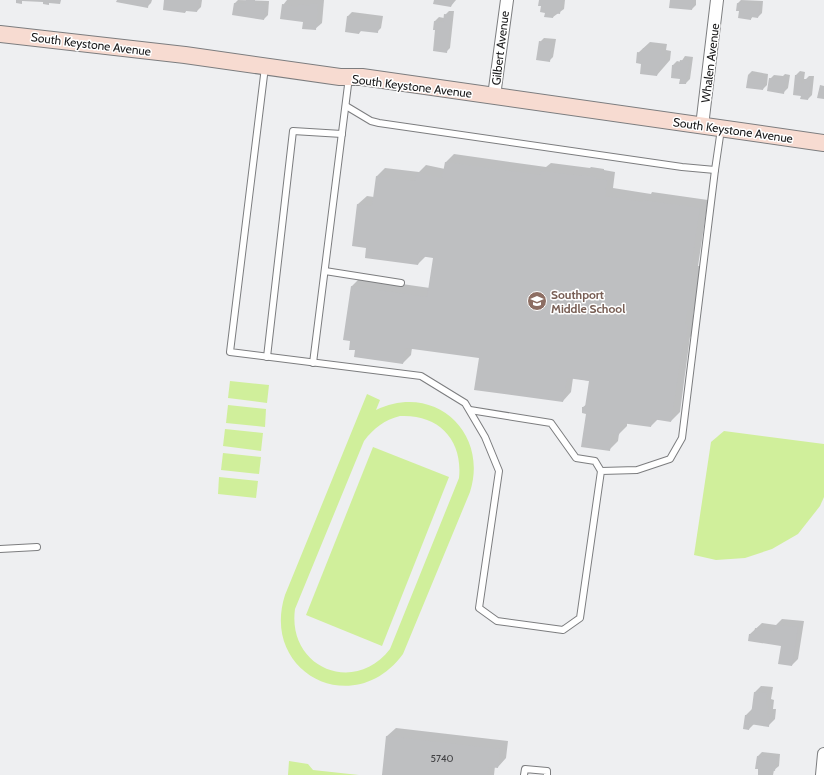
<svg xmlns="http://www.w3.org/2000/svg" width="824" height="775" font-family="Cabin,sans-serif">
<rect width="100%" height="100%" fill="#eeeff1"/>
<g fill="#d0ef9b" fill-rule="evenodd">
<polygon points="230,381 269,385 267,403 228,398"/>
<path d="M 367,394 L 380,400 L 376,410 C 434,382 489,432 470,492 L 403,654 C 354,721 260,673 285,595 ZM 400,416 C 439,414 463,440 459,478 L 390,649 C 354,696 287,667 295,609 L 364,441 C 374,428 384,420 400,416 Z"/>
<polygon points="228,405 266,409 265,427 226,423"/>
<polygon points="225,429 263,433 261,451 223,446"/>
<polygon points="724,431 824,444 824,497 820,506 798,534 772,549 745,558 716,560 694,555 711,442"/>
<polygon points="373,447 449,477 382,646 306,615"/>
<polygon points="223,453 261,457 259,474 221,470"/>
<polygon points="219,477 258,481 256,498 218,494"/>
<polygon points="289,761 308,764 313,770 359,775 288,775"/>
</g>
<g fill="#0003">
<polygon points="118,0 152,0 151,3 147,7"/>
<polygon points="165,0 202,0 201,7 197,11 187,10 185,12"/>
<polygon points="238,0 269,1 268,15 264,19 233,14 235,3"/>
<polygon points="287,0 324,0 322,23 315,29 283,5"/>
<polygon points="435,0 456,0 451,6"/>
<polygon points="540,0 565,0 564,9 553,17 546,12"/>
<polygon points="671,0 696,0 696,5 692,9"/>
<polygon points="741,0 763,1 762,13 758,17 753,16 751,19 740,11 737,4"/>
<polygon points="449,11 454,11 450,48 446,52 436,29 434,29 435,21 439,17 444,18 445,15"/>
<polygon points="352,12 383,16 381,28 377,32 362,30 359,33 346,31 348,16"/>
<polygon points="544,38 556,39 553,57 549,61 540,42"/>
<polygon points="650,42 667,44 666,50 671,51 670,60 657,75 641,73 642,63 638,53"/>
<polygon points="685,56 693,57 690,79 686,83 681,78 673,65 677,61 681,62"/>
<polygon points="752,71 768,74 767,85 763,89 748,75"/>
<polygon points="800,71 805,72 804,79 806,79 809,76 814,76 812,95 808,99 802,95 796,75"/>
<polygon points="785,74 790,75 788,88 784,92 770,79 774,75 783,76"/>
<polygon points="454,154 546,167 551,163 590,168 591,167 604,169 604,170 615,172 613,188 651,194 652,192 708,200 698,266 700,266 698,283 700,284 698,301 695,304 693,316 696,317 694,334 690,337 680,412 671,421 658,419 651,426 627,423 627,426 619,434 618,441 609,450 583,407 587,404 590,381 573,378 571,392 563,401 480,357 412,348 411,355 403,363 356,350 351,340 352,286 360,278 430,288 434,257 426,256 418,264 367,247 358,204 367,196 374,197 377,176 385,168 419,172 426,165 445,169 446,162"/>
<polygon points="782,619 804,621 798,659 792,665 782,645 750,634 762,623 776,625"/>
<polygon points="761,686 773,687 771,699 774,700 773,709 776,709 775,719 769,725 754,724 749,729 746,715 753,708 755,692"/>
<polygon points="396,728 508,741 506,758 498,767 495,766 494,775 383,775 387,736"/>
<polygon points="762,752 780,754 779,766 774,770 773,775 759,775 758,756"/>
</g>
<g fill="#bebfc1">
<polygon points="16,0 61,0 60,4 49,3 49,5 43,4 43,2 22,1 22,4 16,3"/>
<polygon points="117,0 149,0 148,8 116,2"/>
<polygon points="164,0 199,0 197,12 186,11 185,13 163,10"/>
<polygon points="246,0 255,0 255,4 266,5 264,20 232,15 234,3 245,4"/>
<polygon points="434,0 453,0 451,7 433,4"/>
<polygon points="539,0 562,0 560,14 554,13 553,18 544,17 545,13 540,12 541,6 538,6"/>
<polygon points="670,0 693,0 692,10 669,8"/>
<polygon points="740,2 760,5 758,18 751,17 751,20 738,18 739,11 736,11 737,3 740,4"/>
<polygon points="310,3 318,4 316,30 302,29 303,22 280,19 282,4 298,7 299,4 310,6"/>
<polygon points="444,14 451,15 447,53 433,51 435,30 433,30 434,21 443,22"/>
<polygon points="347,16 379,20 378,33 360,31 359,34 345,32"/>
<polygon points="539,41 552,43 550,62 536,60"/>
<polygon points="643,48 661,50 660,56 665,57 664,67 659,66 657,76 640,74 641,64 636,63 637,52 642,53"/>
<polygon points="680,60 689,61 686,84 679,84 680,79 671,78 672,65 679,65"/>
<polygon points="748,75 765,77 763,90 746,88"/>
<polygon points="795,75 801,75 801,83 804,83 804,79 811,80 808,100 800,99 801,96 793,95"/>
<polygon points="780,77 786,78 784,94 767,91 769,78 780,79"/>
<polygon points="820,85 824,86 824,99 817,98"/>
<polygon points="445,162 540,175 541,171 582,176 582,175 596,177 596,179 607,180 605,196 643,202 643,200 700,208 690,274 692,274 690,291 692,292 690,310 687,310 685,324 688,325 685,343 683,343 671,422 652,419 651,427 621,423 619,435 612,434 610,451 581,447 586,414 582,413 582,407 585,407 589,381 567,378 563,402 474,390 479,358 405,348 403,364 354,357 355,350 349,350 350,341 343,340 351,286 427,297 433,258 420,256 418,265 365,258 366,248 352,246 357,204 372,206 376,176 415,181 417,173 442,178"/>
<polygon points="775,625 798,627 792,666 778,664 781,646 748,641 749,634 754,634 755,628 774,631"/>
<polygon points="754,692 767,693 766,705 769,706 767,715 770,715 769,727 750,724 749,730 743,729 745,715 751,715"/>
<polygon points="386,736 500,749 498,768 489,767 487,775 382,775"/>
<polygon points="757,756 777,758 775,771 771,770 770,775 758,775 758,769 755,769"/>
</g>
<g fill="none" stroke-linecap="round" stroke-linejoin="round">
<defs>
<g id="service">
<polyline points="265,67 230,352 421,376 465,403 485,437 499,471 479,608 497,621 563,630 580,618 601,471 637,470 670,459 682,438 715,170"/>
<polyline points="346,106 371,121 379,123 682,167 715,170 721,129"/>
<polyline points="325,271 401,283"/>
<polyline points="267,357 293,131 342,134"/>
<polyline points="313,363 349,77"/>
<polyline points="470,410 551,423 576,458 595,461 601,471"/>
<polyline points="0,549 37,547"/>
<polyline points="524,775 525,769 547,771 547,775"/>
</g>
<g id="minor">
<polyline points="494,96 507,0"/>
<polyline points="702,126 717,0"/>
<polyline points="822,775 824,754"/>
</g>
<polyline id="secondary" points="0,34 185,55 340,77 362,77 824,143"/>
</defs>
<use href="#service" stroke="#7c7d7f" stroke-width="8"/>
<use href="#minor" stroke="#7c7d7f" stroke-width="14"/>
<use href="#secondary" stroke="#7c7d7f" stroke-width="18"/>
<use href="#service" stroke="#fff" stroke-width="6"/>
<use href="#minor" stroke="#fff" stroke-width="12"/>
<use href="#secondary" stroke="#f7dbd1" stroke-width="16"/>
</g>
<defs>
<symbol id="school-disc" viewBox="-11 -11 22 22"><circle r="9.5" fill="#8d6e63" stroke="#fff"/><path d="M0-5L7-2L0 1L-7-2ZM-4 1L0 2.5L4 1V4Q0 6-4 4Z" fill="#fff"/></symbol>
</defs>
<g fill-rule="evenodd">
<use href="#school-disc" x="526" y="290" width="22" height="22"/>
</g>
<g text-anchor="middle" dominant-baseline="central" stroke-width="3" stroke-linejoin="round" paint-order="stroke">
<g font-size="10" fill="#424244">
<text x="442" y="758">5740</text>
</g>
<g font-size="12" fill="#19191a" stroke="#fff">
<text transform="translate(91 44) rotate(7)">South Keystone Avenue</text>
<text transform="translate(500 48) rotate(-83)">Gilbert Avenue</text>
<text transform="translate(710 63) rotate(-83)">Whalen Avenue</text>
<text transform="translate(412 86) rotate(7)">South Keystone Avenue</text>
<text transform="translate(733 130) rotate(8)">South Keystone Avenue</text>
</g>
<g font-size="12" font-weight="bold" fill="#785e54" stroke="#fff" text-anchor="start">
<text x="551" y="294">Southport<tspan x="551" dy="14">Middle School</tspan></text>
</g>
</g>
</svg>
